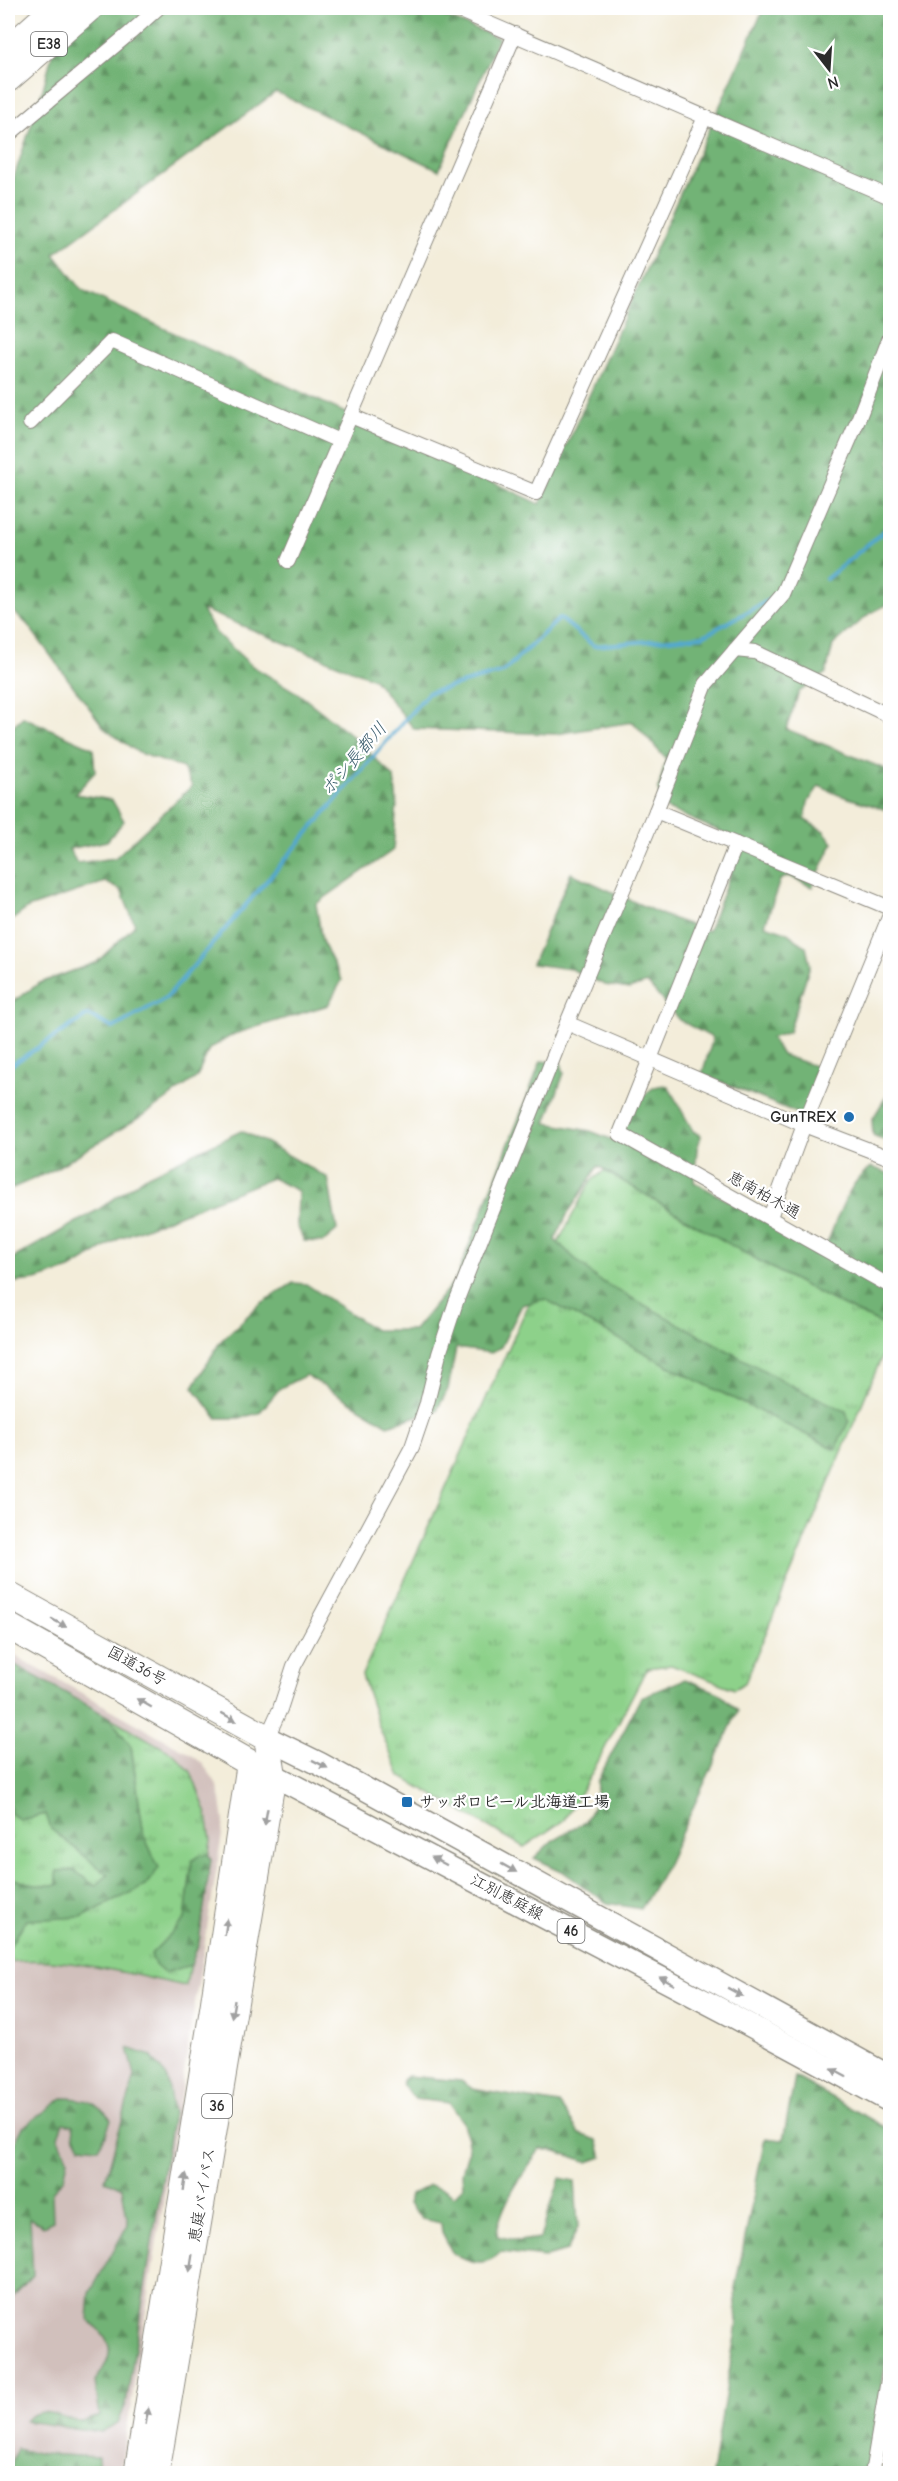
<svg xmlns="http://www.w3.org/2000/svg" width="898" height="2481" font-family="'Comic Neue','Klee One',sans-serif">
<defs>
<pattern id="grass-tufts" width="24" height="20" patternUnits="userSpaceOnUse" patternTransform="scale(1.5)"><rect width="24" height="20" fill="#8dd18a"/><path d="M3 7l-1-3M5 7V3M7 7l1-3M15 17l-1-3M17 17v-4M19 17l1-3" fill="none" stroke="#73aa71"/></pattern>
<pattern id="forest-firs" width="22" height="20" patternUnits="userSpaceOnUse" patternTransform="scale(1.5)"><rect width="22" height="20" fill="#72b376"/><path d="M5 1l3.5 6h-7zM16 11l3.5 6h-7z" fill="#5e9261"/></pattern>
</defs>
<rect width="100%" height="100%" fill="#fff"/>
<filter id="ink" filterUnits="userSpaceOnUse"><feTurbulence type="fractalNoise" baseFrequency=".0167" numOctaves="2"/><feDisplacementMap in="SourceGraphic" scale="12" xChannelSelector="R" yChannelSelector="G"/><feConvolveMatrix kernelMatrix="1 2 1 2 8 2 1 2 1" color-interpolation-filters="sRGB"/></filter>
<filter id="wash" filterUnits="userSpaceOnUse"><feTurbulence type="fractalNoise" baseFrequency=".008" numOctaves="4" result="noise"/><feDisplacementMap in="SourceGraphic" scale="24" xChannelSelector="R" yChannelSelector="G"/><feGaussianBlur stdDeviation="1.35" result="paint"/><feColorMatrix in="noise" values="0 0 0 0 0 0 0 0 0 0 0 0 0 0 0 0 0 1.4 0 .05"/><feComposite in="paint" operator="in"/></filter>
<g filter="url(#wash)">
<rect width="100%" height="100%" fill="#f3edda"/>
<polygon fill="#d1c0bc" points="8,1652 189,1753 202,1763 216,1783 221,1800 224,1822 120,2473 8,2473"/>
<g fill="url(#grass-tufts)" stroke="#5c7e5a" stroke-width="1.5">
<polygon points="604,1171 890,1325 890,1337 745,1683 734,1689 671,1665 647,1668 591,1775 564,1820 524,1847 400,1776 379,1727 362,1675 523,1316 562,1235 590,1182"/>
<path d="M 109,1717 L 174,1754 L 191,1772 L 207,1814 L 211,1841 L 186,1986 C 130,1975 65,1955 8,1962 L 8,1811 L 20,1820 L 46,1814 L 143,1830 L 131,1746 Z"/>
</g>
<g fill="url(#forest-firs)" stroke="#4e6f50" stroke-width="1.5">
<polygon points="36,8 423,8 499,38 439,170 276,92 54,254 82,290 540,504 764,8 890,8 890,603 869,614 833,645 826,673 799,692 786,729 890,771 890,811 839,795 819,786 808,802 805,820 824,831 833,843 812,887 788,876 780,880 765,925 786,932 806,947 810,965 789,1032 771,1038 782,1055 815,1066 818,1080 802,1115 702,1074 713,1038 679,1020 647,983 629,989 605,985 571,969 532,964 571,873 665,916 708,931 743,841 665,808 658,790 666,759 633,722 556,734 414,729 374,679 201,609 216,633 252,666 299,694 350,734 394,777 397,803 393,850 316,904 322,941 342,980 328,1005 234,1034 209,1049 197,1077 152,1110 51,1171 8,1190 8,1005 40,983 97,962 135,925 121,890 105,882 28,908 8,923 8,730 23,717 93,748 95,772 75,794 112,800 124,821 107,841 69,849 77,863 115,858 192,786 183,768 139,753 105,729 28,625 8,607 8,195 43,89 61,20"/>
<path d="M 541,1061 L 561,1063 L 564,1073 L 546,1123 L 590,1131 L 616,1141 C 625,1125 644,1079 668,1086 L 693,1131 L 701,1136 L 697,1149 L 694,1182 L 823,1253 C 835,1227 847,1180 872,1167 L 890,1174 L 890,1328 C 789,1282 693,1223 598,1166 L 567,1215 L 555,1240 L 597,1279 L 796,1388 L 846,1411 L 849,1421 L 835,1449 L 684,1374 L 545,1299 L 522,1305 L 501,1347 L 491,1353 L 456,1348 L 448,1389 L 437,1410 L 388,1425 L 306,1375 L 280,1388 L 259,1413 L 239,1418 L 217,1418 L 193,1387 L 220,1342 L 260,1304 L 293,1283 L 306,1284 L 375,1330 L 414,1330 L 456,1279 Z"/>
<polygon points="890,1090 890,1143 873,1135 872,1120"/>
<polygon points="241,1131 267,1143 328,1178 337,1230 323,1242 304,1241 297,1225 298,1191 272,1178 120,1238 70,1269 36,1280 8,1283 8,1261 96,1211 148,1175"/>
<polygon points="8,1661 109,1717 131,1746 144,1836 159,1868 145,1886 81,1917 26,1920 8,1949 8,1877 34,1885 57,1885 57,1871 74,1870 95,1886 108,1875 51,1829 46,1814 20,1820 8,1811"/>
<polygon points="685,1679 719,1693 738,1711 664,1870 641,1909 607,1903 562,1871 534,1858 553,1840 585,1822 594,1804 598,1780 641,1697"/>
<polygon points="208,1854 211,1859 199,1942 191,1965 164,1973 155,1965 151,1954 185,1919 192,1861 201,1855"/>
<path d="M 128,2048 L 151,2056 L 167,2077 L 173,2113 L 126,2404 L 118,2423 L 101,2432 L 25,2421 C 43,2402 60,2420 81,2421 C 87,2421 94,2418 100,2416 L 95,2382 C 115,2351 115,2345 88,2319 L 90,2293 L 128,2224 L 122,2188 L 105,2180 L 135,2075 Z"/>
<path d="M 407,2076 L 461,2081 L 473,2089 L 559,2104 L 580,2134 L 597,2140 L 602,2157 L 588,2162 L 556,2151 L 540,2149 C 524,2172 498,2208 497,2236 L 518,2241 L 540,2238 L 560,2178 L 575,2181 L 578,2227 L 567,2251 L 545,2257 L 501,2252 C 485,2268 472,2262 453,2254 L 442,2233 L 441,2223 L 422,2219 L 408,2204 L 410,2195 L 430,2185 L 446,2190 L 454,2196 L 463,2187 L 462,2172 L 469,2149 L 466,2133 L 462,2121 L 449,2103 L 415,2099 L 403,2086 L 402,2080 Z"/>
<polygon points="795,2077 890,2130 890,2336 867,2473 712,2474 737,2324 735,2288 765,2138 783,2140"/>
<path d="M 63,2098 C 85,2098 97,2101 111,2119 L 106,2135 L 98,2148 L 81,2146 L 75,2138 L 73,2125 L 63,2123 L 58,2136 L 68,2160 L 64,2178 L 52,2192 L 53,2221 L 43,2226 L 30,2218 L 33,2275 L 8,2302 L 8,2156 L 23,2127 Z"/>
<polygon points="17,2449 43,2454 98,2457 99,2473 8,2473"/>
</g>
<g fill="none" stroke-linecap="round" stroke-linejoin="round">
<g stroke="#52a8cf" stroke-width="4">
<polyline points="826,579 890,526"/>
<polyline points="8,1067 88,1015 113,1028 166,998 428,693 503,672 560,618 594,646 703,636 771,599"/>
</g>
</g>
</g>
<g filter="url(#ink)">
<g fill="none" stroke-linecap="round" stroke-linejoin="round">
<defs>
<g id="street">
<polyline points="453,8 890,197"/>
<polyline points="8,135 130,33 158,8"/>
<polyline points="351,416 536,493 705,117"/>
<polyline points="30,423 112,341 339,441"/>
<polyline points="288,561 515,34"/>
<polyline points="735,650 755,652 890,716"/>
<polyline points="656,811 890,908"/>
<polyline points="736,844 620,1134 890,1286"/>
<polyline points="567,1023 804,1125 890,1158"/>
<polyline points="770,1217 804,1125 890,915"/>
<polyline points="265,1742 280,1709 294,1666 412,1447 427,1403 439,1354 456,1302 567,1023 656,811 706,684 783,594 858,420 890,337"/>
<polyline points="872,2474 890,2368"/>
</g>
<g id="primary">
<polyline points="267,1738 320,1764 890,2077"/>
<polyline points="258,1767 731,2015 890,2101"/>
</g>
<g id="highway">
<polyline points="8,50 55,8"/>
<polyline points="8,79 90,8"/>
<polyline points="8,1595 267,1738 273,1775 156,2474"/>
<polyline points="8,1626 250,1763 213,2009 137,2474"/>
</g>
</defs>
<use href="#street" stroke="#8f8c82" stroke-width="16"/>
<use href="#primary" stroke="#8f8c82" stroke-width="25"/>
<use href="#highway" stroke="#8f8c82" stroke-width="28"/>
<use href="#street" stroke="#fff" stroke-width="14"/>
<use href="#primary" stroke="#fff" stroke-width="22"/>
<use href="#highway" stroke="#fff" stroke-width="26"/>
</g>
<defs><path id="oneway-solid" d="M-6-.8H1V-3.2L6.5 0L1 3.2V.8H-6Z" transform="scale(1.5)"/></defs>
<g fill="#a0a0a0">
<use href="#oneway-solid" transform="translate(59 1623) rotate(29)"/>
<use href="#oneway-solid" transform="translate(144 1703) rotate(-150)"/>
<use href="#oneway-solid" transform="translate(229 1717) rotate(29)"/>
<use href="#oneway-solid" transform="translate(320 1764) rotate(27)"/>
<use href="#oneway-solid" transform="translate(266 1817) rotate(100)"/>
<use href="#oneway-solid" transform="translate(439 1861) rotate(-152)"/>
<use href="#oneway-solid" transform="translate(509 1868) rotate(29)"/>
<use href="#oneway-solid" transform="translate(226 1927) rotate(-82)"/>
<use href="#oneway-solid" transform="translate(667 1981) rotate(-152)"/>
<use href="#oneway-solid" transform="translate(735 1992) rotate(29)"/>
<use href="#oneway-solid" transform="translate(233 2009) rotate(100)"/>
<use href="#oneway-solid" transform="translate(839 2073) rotate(-152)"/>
<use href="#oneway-solid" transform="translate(185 2182) rotate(-81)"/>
<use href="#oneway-solid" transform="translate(191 2263) rotate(99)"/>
<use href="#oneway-solid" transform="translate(147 2416) rotate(-81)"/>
</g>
</g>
<g fill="#1f6fb2" stroke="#fff" stroke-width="2">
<circle cx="849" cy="1117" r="6"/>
<rect x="401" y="1796" width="12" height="12" rx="3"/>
</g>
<g text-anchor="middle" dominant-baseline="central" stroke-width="4.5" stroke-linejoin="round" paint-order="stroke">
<g fill="#fff" stroke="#6b6b6b" stroke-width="1.5">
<rect x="31" y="32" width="36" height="24" rx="4.5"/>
<rect x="557.5" y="1919" width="27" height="24" rx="4.5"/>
<rect x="202" y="2094" width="30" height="24" rx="4.5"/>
</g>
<g font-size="15" font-weight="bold" fill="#2b2b2b">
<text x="49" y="44">E38</text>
<text x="571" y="1931">46</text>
<text x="217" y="2106">36</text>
</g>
<g font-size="16" font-weight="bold" fill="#2b2b2b" stroke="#fff" text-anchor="end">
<text x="837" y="1117">GunTREX</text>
<text x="419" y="1802" text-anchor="start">サッポロビール北海道工場</text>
</g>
<g font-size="16" fill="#2b2b2b" stroke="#fff">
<text transform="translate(764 1195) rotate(29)">恵南柏木通</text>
<text transform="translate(137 1666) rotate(29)">国道36号</text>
<text transform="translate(507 1897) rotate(28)">江別恵庭線</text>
<text transform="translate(202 2195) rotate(-81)">恵庭バイパス</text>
</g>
<g font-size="18" font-style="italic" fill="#3b5d6d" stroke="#fff">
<text transform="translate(354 759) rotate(-49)">ポシ長都川</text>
</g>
</g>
<rect width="898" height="2481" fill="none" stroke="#fff" stroke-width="30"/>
<g transform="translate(829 69) rotate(163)" stroke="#ffffff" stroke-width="4.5" paint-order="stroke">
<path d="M0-4.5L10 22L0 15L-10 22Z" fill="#2b2b2b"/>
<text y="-9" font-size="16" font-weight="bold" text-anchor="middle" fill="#2b2b2b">N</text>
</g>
</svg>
